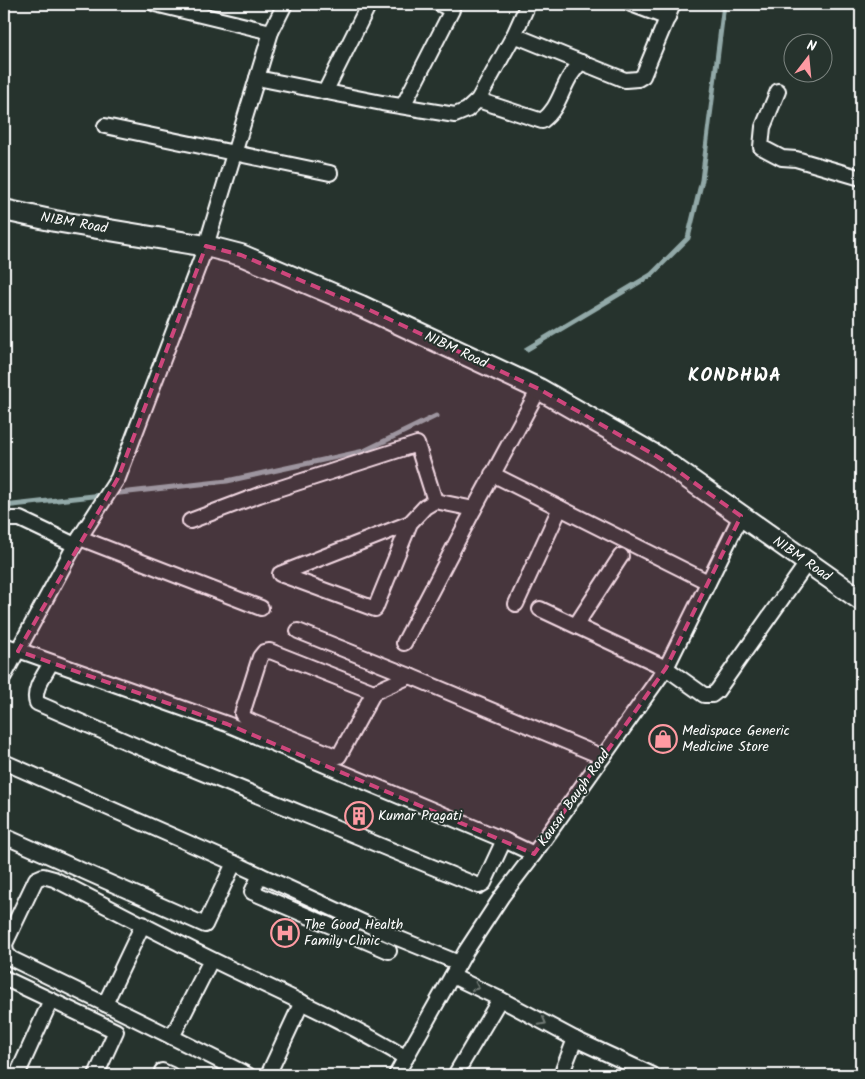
<svg xmlns="http://www.w3.org/2000/svg" width="865" height="1079" font-family="Kalam,sans-serif">
<rect width="100%" height="100%" fill="#26332d"/>
<filter id="ink" filterUnits="userSpaceOnUse"><feTurbulence type="fractalNoise" baseFrequency=".02" numOctaves="2"/><feDisplacementMap in="SourceGraphic" scale="10" xChannelSelector="R" yChannelSelector="G"/><feConvolveMatrix kernelMatrix="1 2 1 2 8 2 1 2 1" color-interpolation-filters="sRGB"/></filter>
<g filter="url(#ink)">
<g fill="none" stroke-linecap="round" stroke-linejoin="round">
<g stroke="#92a9a8" stroke-width="5">
<polyline points="527,349 651,275 688,238 702,180 724,4"/>
<polyline points="4,506 227,481 364,451 436,416"/>
</g>
<defs>
<g id="street">
<polyline points="155,4 271,32"/>
<polyline points="631,4 668,18"/>
<polyline points="514,35 625,80 638,79 643,76 673,4"/>
<polyline points="257,78 382,103 455,115 467,110 478,100 514,35 528,4"/>
<polyline points="778,91 763,127 761,147 782,158 796,159 861,178"/>
<polyline points="325,92 369,4"/>
<path d="M 478,100 L 542,121 C 557,110 560,94 569,78 C 572,73 577,67 581,62"/>
<polyline points="403,106 452,10 440,4"/>
<polyline points="105,126 330,173"/>
<polyline points="492,474 708,582"/>
<polyline points="4,519 20,519 75,545"/>
<polyline points="190,521 259,495 417,444 435,501"/>
<polyline points="410,523 375,609 280,574 410,523 425,507 435,501 474,509"/>
<polyline points="80,538 261,608"/>
<polyline points="516,604 560,508"/>
<polyline points="540,609 666,668 704,695 712,695 717,691 807,563"/>
<polyline points="576,625 621,556"/>
<polyline points="298,631 410,676 603,757"/>
<polyline points="404,643 474,509 539,389"/>
<polyline points="4,645 227,724 504,840"/>
<path d="M 51,663 C 45,674 32,690 37,703 L 134,745 L 479,886 L 484,883 L 504,840 L 534,854"/>
<polyline points="4,676 75,545 118,478 206,246 271,32 285,4"/>
<polyline points="374,692 339,756 333,755 252,722 246,719 242,714 260,657 264,652 270,651 374,692 410,676"/>
<polyline points="4,762 234,863 395,937 459,963"/>
<polyline points="4,836 205,925 234,863"/>
<polyline points="260,875 252,892 389,951"/>
<path d="M 143,924 L 105,1004 L 12,959 L 6,953 L 5,944 L 36,879 L 43,876 L 54,879 C 107,906 159,934 213,960 C 278,992 344,1020 406,1058"/>
<polyline points="452,976 500,999 575,1039 653,1075"/>
<polyline points="4,978 116,1031 96,1075"/>
<polyline points="105,1004 172,1037 211,960"/>
<polyline points="172,1037 248,1075"/>
<polyline points="162,1071 171,1075"/>
<polyline points="17,1075 51,1000"/>
<polyline points="268,1075 302,1002"/>
<polyline points="396,1075 466,951 502,896 534,854 666,668 741,516"/>
<polyline points="455,1075 500,999"/>
<polyline points="561,1075 575,1039"/>
</g>
<polyline id="secondary" points="4,210 55,221 206,246 241,255 361,306 539,389 658,457 861,600"/>
</defs>
<use href="#street" stroke="#fff" stroke-width="18"/>
<use href="#secondary" stroke="#fff" stroke-width="24"/>
<use href="#street" stroke="#26332d" stroke-width="14"/>
<use href="#secondary" stroke="#26332d" stroke-width="20"/>
</g>
<defs><path id="oneway-chevron" d="M-2-3.5L2.5 0L-2 3.5" fill="none" stroke-width="1.6" stroke-linecap="round" stroke-linejoin="round" transform="scale(1.25)"/></defs>
<g stroke="#727a76">
<use href="#oneway-chevron" transform="translate(476 987) rotate(25)"/>
<use href="#oneway-chevron" transform="translate(543 1022) rotate(28)"/>
</g>
</g>
<path fill="#ce467c" fill-opacity="0.2" stroke="#ce467c" stroke-width="4" stroke-dasharray="10 6" stroke-linejoin="round" d="M 206,246 L 241,255 L 361,306 L 539,389 L 658,457 L 741,516 L 666,668 L 534,854 L 227,724 L 18,651 L 118,478 Z"/>
<defs>
<symbol id="shop-ring" viewBox="-11 -11 22 22"><circle r="9.5" fill="#26332d" stroke="#ff9aa2" stroke-width="1.5"/><path d="M-5-2.5h2.3a2.7 3.5 0 0 1 5.4 0H5L5.5 6h-11ZM-1.5-2.5h3a1.5 2.3 0 0 0-3 0Z" fill="#ff9aa2"/></symbol>
<symbol id="building-ring" viewBox="-11 -11 22 22"><circle r="9.5" fill="#26332d" stroke="#ff9aa2" stroke-width="1.5"/><path d="M-4-6H4V6H1V3H-1V6H-4ZM-2.5-4.3h1.7v1.8h-1.7ZM.8-4.3h1.7v1.8H.8ZM-2.5-1h1.7V.8h-1.7ZM.8-1h1.7V.8H.8Z" fill="#ff9aa2"/></symbol>
<symbol id="hospital-ring" viewBox="-11 -11 22 22"><circle r="9.5" fill="#26332d" stroke="#ff9aa2" stroke-width="1.5"/><path d="M-5-5h3v3.5h4V-5h3V5h-3V1.5h-4V5h-3Z" fill="#ff9aa2"/></symbol>
</defs>
<g fill-rule="evenodd">
<use href="#shop-ring" x="647" y="723" width="32" height="32"/>
<use href="#building-ring" x="343" y="800" width="32" height="32"/>
<use href="#hospital-ring" x="269" y="917" width="32" height="32"/>
</g>
<g text-anchor="middle" dominant-baseline="central" stroke-width="4" stroke-linejoin="round" paint-order="stroke">
<g font-size="14" fill="#fff" stroke="#26332d">
<text transform="translate(74 223) rotate(10)">NIBM Road</text>
<text transform="translate(456 350) rotate(25)">NIBM Road</text>
<text transform="translate(802 559) rotate(35)">NIBM Road</text>
<text transform="translate(574 798) rotate(-55)">Kausar Baugh Road</text>
</g>
<g font-size="14" fill="#fff" stroke="#26332d" text-anchor="start">
<text x="682" y="731">Medispace Generic<tspan x="682" dy="16">Medicine Store</tspan></text>
<text x="378" y="816">Kumar Pragati</text>
<text x="304" y="925">The Good Health<tspan x="304" dy="16">Family Clinic</tspan></text>
</g>
<g font-size="19" font-weight="bold" letter-spacing="1" fill="#fff" stroke="#26332d">
<text x="735" y="376">KONDHWA</text>
</g>
</g>
<rect width="865" height="1079" fill="none" stroke="#26332d" stroke-width="20"/>
<rect x="10" y="10" width="845" height="1059" fill="none" stroke="#fff" stroke-width="2" filter="url(#ink)"/>
<g transform="translate(808 58) rotate(16)"><circle r="24" fill="#26332d" stroke="#7d8581"/>
<path d="M0-4L9 19L0 12L-9 19Z" fill="#ff9aa2"/>
<text y="-8" font-size="14" font-weight="bold" text-anchor="middle" fill="#ffffff">N</text>
</g>
</svg>
